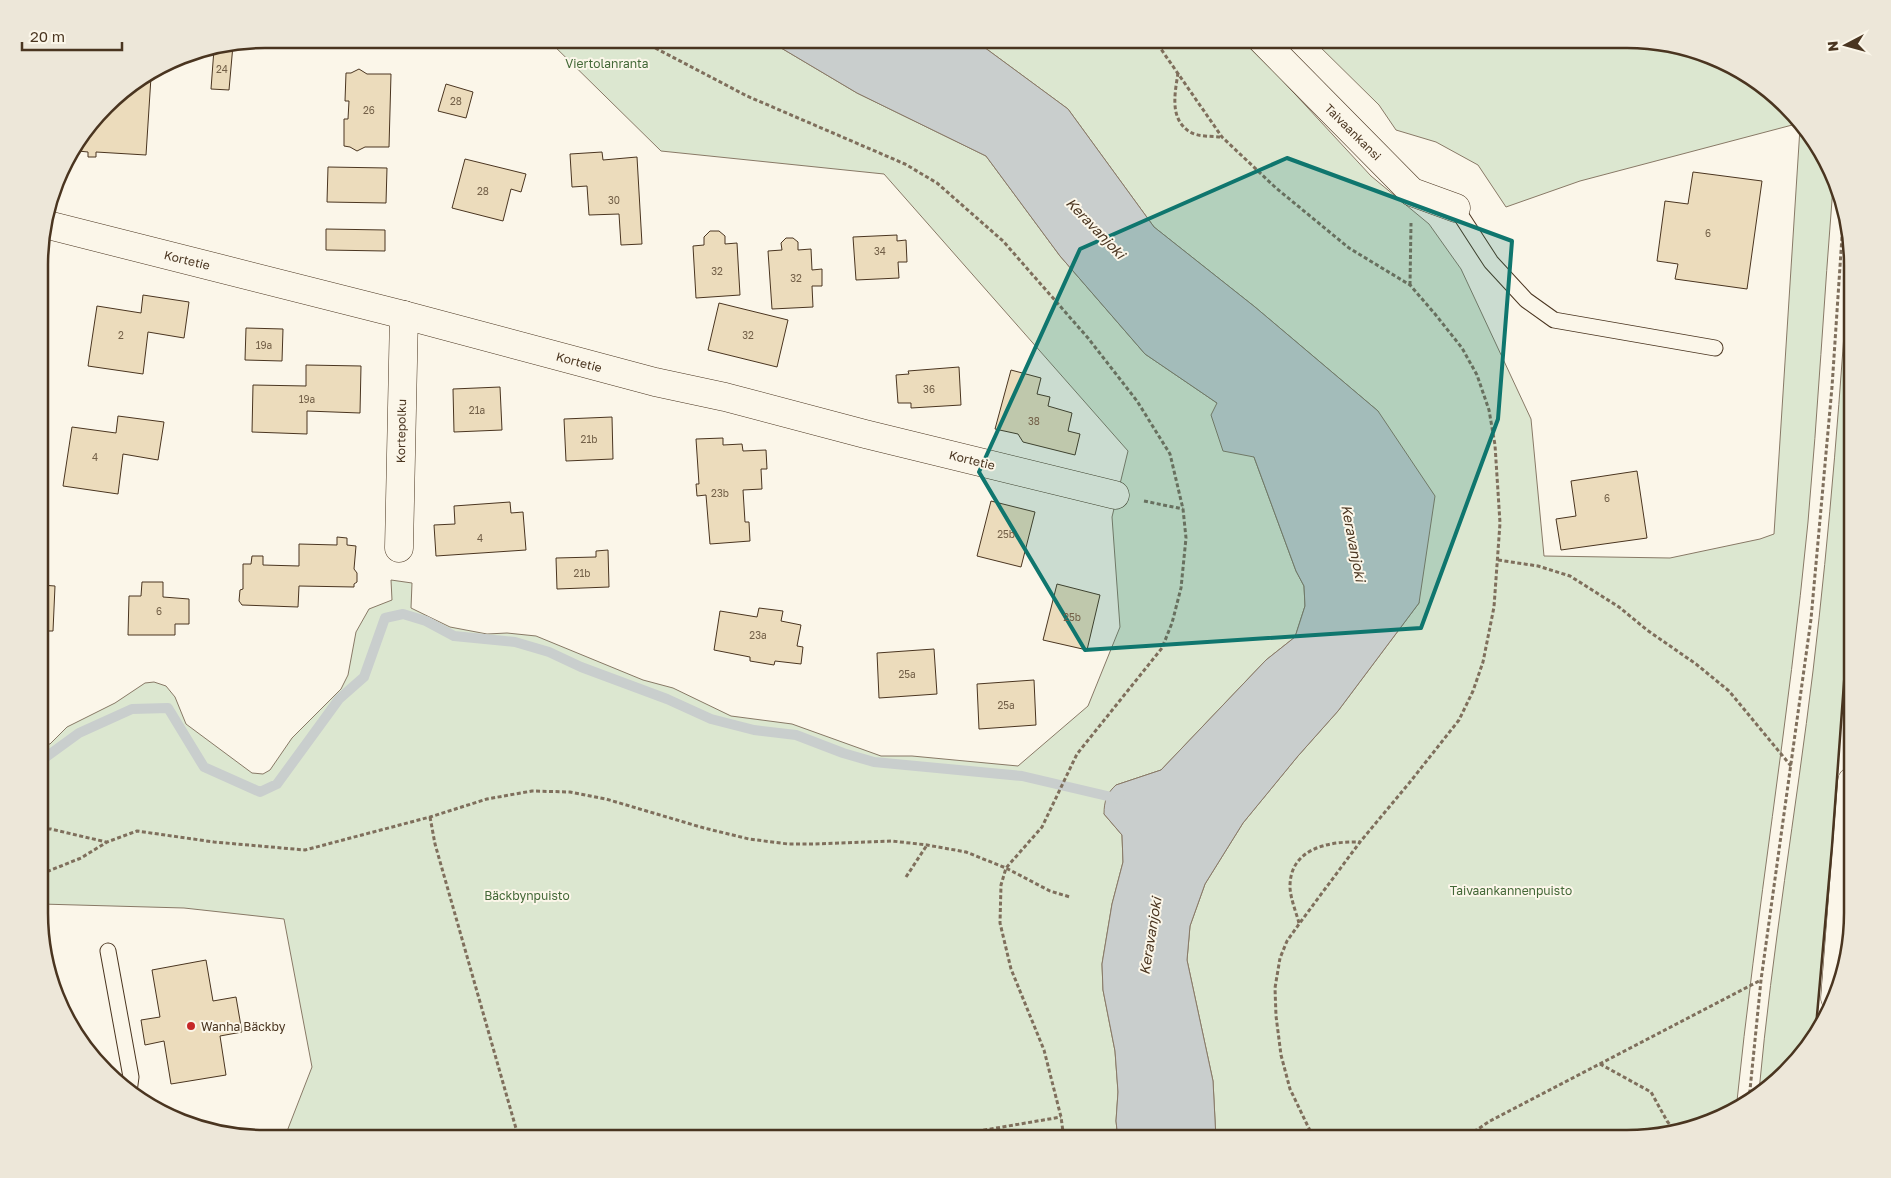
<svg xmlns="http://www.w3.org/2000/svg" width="1891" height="1178" font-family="'Golos Text',sans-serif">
<rect width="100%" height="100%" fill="#fbf6e9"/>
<g fill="#dce7d0" stroke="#887966">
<polygon points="547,39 766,39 857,93 986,156 1060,256 1145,354 1217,403 1254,457 1296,571 1304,586 1305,606 1295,637 1266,660 1161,770 1116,785 1104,814 1122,835 1123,862 1112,904 1102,964 1103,990 1115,1051 1118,1092 1116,1121 1118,1139 284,1139 312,1067 284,919 184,908 41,904 41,744 50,744 67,727 115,703 145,683 154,682 166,686 175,697 186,724 252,773 263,774 270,770 292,738 341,689 348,675 356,632 369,609 392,600 391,580 412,583 411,608 450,627 487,634 507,633 536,636 643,680 673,688 731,716 792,724 881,756 912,756 1018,766 1088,706 1120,627 1112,517 1128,451 884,174 661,151"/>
<path d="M 973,39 L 1244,39 L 1371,176 L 1429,224 L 1461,269 L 1531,419 L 1544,556 L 1670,558 L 1760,539 L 1774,534 L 1800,128 L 1822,151 L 1833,187 C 1824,298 1818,411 1808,522 C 1789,719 1756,914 1736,1110 L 1641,1139 L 1216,1139 L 1213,1081 L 1187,960 L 1190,926 L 1205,884 L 1243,823 L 1298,756 L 1338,711 L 1419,603 L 1378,411 L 1255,307 L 1154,227 L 1068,109 Z"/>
<polygon points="1312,39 1627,39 1685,47 1752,77 1796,124 1580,181 1506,207 1478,165 1436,142 1396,130 1379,105"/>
<path d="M 1850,244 L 1852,250 L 1852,574 L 1832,846 L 1815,1038 L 1759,1091 C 1772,950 1796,811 1813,671 C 1830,529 1841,387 1850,244 Z"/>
</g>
<path fill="#c9cecd" stroke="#887966" d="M 766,39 L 973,39 L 1068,109 L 1154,227 L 1255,307 L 1378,411 L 1435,496 L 1419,603 L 1338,711 L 1298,756 L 1243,823 L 1205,884 L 1190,926 L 1187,960 L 1213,1081 L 1216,1139 L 1118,1139 L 1116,1121 L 1118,1092 L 1115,1051 L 1103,990 L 1102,964 L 1112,904 L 1123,862 L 1122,835 L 1104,814 C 1104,801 1107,793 1116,785 L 1161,770 L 1266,660 L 1295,637 L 1305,606 L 1304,586 L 1296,571 L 1254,457 L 1223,451 L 1211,415 L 1217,403 L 1145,354 L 1060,256 L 986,156 L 857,93 Z"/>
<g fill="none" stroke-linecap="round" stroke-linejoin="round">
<polyline stroke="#c9cecd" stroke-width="10" points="41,759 46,757 79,733 132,709 168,708 204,767 260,792 277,784 339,699 364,677 385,618 403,614 426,621 454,636 515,642 549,652 581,667 667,699 711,719 754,730 796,735 843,753 874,762 1022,776 1120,799"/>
</g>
<g fill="#ecdcbc" stroke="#4a3520">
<polygon points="263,39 312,39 311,46 263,42"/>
<polygon points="233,45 229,90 211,89 214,49"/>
<polygon points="359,69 367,74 391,74 389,147 365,147 357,151 350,147 344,146 344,119 348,119 349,101 345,101 346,73 351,73"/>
<polygon points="144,77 151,77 146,155 96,152 96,157 88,157 88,152 78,151 78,143 115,95"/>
<polygon points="446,84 473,92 466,118 438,111"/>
<polygon points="602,152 603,160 637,157 642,244 621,245 619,214 589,215 587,186 572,187 570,154"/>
<polygon points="465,159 526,174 521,192 511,189 503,221 452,208"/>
<polygon points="328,167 387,168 386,203 327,202"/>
<polygon points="1693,172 1762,181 1747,289 1675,279 1678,264 1657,261 1665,201 1688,204"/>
<polygon points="326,229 385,230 385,251 326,250"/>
<polygon points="710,231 719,231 725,236 725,244 737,243 740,295 696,298 693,246 704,245 704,237"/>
<polygon points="897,235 897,241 906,240 907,262 898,262 899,278 856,280 853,237"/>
<polygon points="786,238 793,238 798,242 798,250 811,249 812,270 822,269 822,286 812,286 813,307 772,309 768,251 782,250 781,243"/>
<polygon points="143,295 189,302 184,338 148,332 143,374 88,366 97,306 141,313"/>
<polygon points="719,303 788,320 777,367 708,350"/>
<polygon points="246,328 283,329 282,361 245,360"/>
<polygon points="306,365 361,366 360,413 307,411 307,434 252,432 253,385 306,386"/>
<polygon points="959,367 961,405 911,408 911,403 898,403 896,375 909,374 908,371"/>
<polygon points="1011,370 1041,378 1037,394 1050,397 1048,406 1072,413 1068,431 1080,434 1075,455 1023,442 1018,434 995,429"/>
<polygon points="500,387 502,430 454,432 453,389"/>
<polygon points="118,416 164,422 158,460 123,454 118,494 63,486 72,427 116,433"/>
<polygon points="612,417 613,459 566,461 564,419"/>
<polygon points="723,438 723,445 742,444 743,451 766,450 767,469 761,469 762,489 743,490 745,522 749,522 750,541 710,544 706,495 697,496 696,484 699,484 696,439"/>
<polygon points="1637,471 1647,538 1561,550 1556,519 1576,516 1571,481"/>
<polygon points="991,501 1035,512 1021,567 977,556"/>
<polygon points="510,502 511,513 523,512 526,550 436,556 434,525 455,524 454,506"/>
<polygon points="337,537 347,538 347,545 356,546 354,569 357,573 357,582 354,584 354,587 299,586 298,607 242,605 239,601 240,590 243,589 243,564 251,564 252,556 263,556 263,565 299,566 299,544 337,545"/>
<polygon points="608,550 609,587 557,589 556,558 596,557 596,551"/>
<polygon points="142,582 163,582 163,597 189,599 189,624 175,624 175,635 128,635 129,596 141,596"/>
<polygon points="1057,584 1100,595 1087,650 1043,640"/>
<polygon points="41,585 55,586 53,631 41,631"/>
<polygon points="759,608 783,611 781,621 801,625 797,646 803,647 801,664 775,661 774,665 750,661 750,657 714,650 720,611 757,617"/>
<polygon points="934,649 937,694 879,698 877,653"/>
<polygon points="1034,680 1036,725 979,729 977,684"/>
<polygon points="206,960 213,1001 236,997 242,1032 220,1036 226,1075 171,1084 164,1041 145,1045 141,1020 160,1017 152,970"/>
</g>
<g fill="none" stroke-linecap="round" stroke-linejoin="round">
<defs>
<g id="service">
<polyline points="1456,208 1491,262 1526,300 1554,320 1715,348"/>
<polyline points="108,951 131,1077 129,1092"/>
</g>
<g id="minor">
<polyline points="1261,39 1412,192 1456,208"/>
<polyline points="44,224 404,315 655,382 725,397 865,434 1115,495"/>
<polyline points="399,548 404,315"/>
</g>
<polyline id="trunk" points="1835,998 1852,781"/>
</defs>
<use href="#service" stroke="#4a3520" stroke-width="17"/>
<use href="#minor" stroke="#4a3520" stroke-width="29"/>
<use href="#trunk" stroke="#4a3520" stroke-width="29"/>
<g stroke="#7f6f5c" stroke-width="3" stroke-dasharray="4 2.5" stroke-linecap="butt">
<polyline points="638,39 747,96 905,164 937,183 1003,241 1088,338 1137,401 1170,454 1183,509 1186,538 1181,588 1172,623 1162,648 1077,754 1042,827 1006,868 1001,885 1000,923 1011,969 1044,1050 1061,1117 1064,1139"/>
<polyline points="1154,39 1222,137 1276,188 1349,248 1410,285 1435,314 1462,348 1477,375 1489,410 1495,445 1500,523 1494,607 1483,662 1473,691 1459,720 1410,782 1360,842 1299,924 1287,941 1280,958 1275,988 1276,1016 1281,1055 1290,1089 1314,1139"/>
<path d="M 1178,73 C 1175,93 1169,119 1190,132 C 1198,137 1212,136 1221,137"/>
<polyline points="1410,285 1411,223"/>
<polyline points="1144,501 1183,509"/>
<polyline points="1498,560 1538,566 1570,576 1619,607 1647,630 1696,664 1729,691 1791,766"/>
<polyline points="430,817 435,844 519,1139"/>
<polyline points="41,829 51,829 106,842"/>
<polyline points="41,874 81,858 107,842 137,831 214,842 305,850 430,817 487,799 532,791 570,792 606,799 704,828 749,839 788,844 815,844 892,841 927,845 966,852 1006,868 1050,891 1070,897"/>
<polyline points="906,877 927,845"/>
<path d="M 1299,923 C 1296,912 1291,900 1290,888 C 1289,848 1329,841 1360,842"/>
<polyline points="1600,1064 1651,1092 1667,1121 1673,1129"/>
<polyline points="1749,1100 1761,980 1811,619 1832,387 1843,221"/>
<polyline points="932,1139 1061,1117"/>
<polyline points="1463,1139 1490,1121 1761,980"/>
</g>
<use href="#service" stroke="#fbf6e9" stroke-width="15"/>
<use href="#minor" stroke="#fbf6e9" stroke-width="28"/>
<use href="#trunk" stroke="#fbf6e9" stroke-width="28"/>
<polyline stroke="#4a3520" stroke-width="2.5" points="1815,1038 1832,846 1852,574"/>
</g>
<path fill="#0f766e" fill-opacity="0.2" stroke="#0f766e" stroke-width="4" stroke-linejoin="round" d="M 1287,158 L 1512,241 L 1498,419 L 1421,628 L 1085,650 L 979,472 L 1080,249 Z"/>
<circle fill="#c62828" stroke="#fbf6e9" stroke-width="2" cx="191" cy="1026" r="5"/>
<g text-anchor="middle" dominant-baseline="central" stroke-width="4" stroke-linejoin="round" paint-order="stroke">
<g font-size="10" fill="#725f47">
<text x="222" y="69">24</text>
<text x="456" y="101">28</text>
<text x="369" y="110">26</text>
<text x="483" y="191">28</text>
<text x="614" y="200">30</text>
<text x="1708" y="233">6</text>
<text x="880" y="251">34</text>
<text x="717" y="271">32</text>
<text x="796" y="278">32</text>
<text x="121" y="335">2</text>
<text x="748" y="335">32</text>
<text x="264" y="345">19a</text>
<text x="929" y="389">36</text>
<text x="307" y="399">19a</text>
<text x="477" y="410">21a</text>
<text x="1034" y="421">38</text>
<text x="589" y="439">21b</text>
<text x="95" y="457">4</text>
<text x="720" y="493">23b</text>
<text x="1607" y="498">6</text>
<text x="1006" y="534">25b</text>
<text x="480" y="538">4</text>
<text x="582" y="573">21b</text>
<text x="159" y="611">6</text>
<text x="1072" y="617">25b</text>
<text x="758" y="635">23a</text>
<text x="907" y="674">25a</text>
<text x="1006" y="705">25a</text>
</g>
<g font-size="12" fill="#436837" stroke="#fbf6e9">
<text x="607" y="63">Viertolanranta</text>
<text x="1511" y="890">Taivaankannenpuisto</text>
<text x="527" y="895">Bäckbynpuisto</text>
</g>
<g font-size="12" fill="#4a3520" stroke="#fbf6e9">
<text transform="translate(1353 132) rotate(45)">Taivaankansi</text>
<text transform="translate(187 260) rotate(14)">Kortetie</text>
<text transform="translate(579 362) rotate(15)">Kortetie</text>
<text transform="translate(401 431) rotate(-89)">Kortepolku</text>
<text transform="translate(972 460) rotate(14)">Kortetie</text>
</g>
<g font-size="12" fill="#4a3520" stroke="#fbf6e9" text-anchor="start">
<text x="201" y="1026">Wanha Bäckby</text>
</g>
<g font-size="14" font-style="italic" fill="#4a3520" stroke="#fbf6e9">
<text transform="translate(1096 228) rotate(46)">Keravanjoki</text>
<text transform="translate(1354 543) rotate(79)">Keravanjoki</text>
<text transform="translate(1150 936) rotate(-81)">Keravanjoki</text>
</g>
</g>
<path d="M0 0H1891V1178H0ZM265 48H1627A217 217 0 0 1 1844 265V913A217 217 0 0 1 1627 1130H265A217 217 0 0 1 48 913V265A217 217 0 0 1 265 48Z" fill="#ede7d9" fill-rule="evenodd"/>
<path fill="none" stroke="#4a3520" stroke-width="2.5" d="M265 48H1627A217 217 0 0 1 1844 265V913A217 217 0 0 1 1627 1130H265A217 217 0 0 1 48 913V265A217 217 0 0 1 265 48Z"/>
<g transform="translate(1846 45) rotate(264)" stroke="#fbf6e9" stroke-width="4" paint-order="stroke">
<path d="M0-4L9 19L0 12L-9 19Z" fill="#4a3520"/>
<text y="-8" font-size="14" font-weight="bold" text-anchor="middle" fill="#4a3520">N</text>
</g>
<path d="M22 42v8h100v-8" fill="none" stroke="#4a3520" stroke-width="2.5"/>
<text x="30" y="42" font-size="15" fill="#4a3520" stroke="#fbf6e9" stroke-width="4" paint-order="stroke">20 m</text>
</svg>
